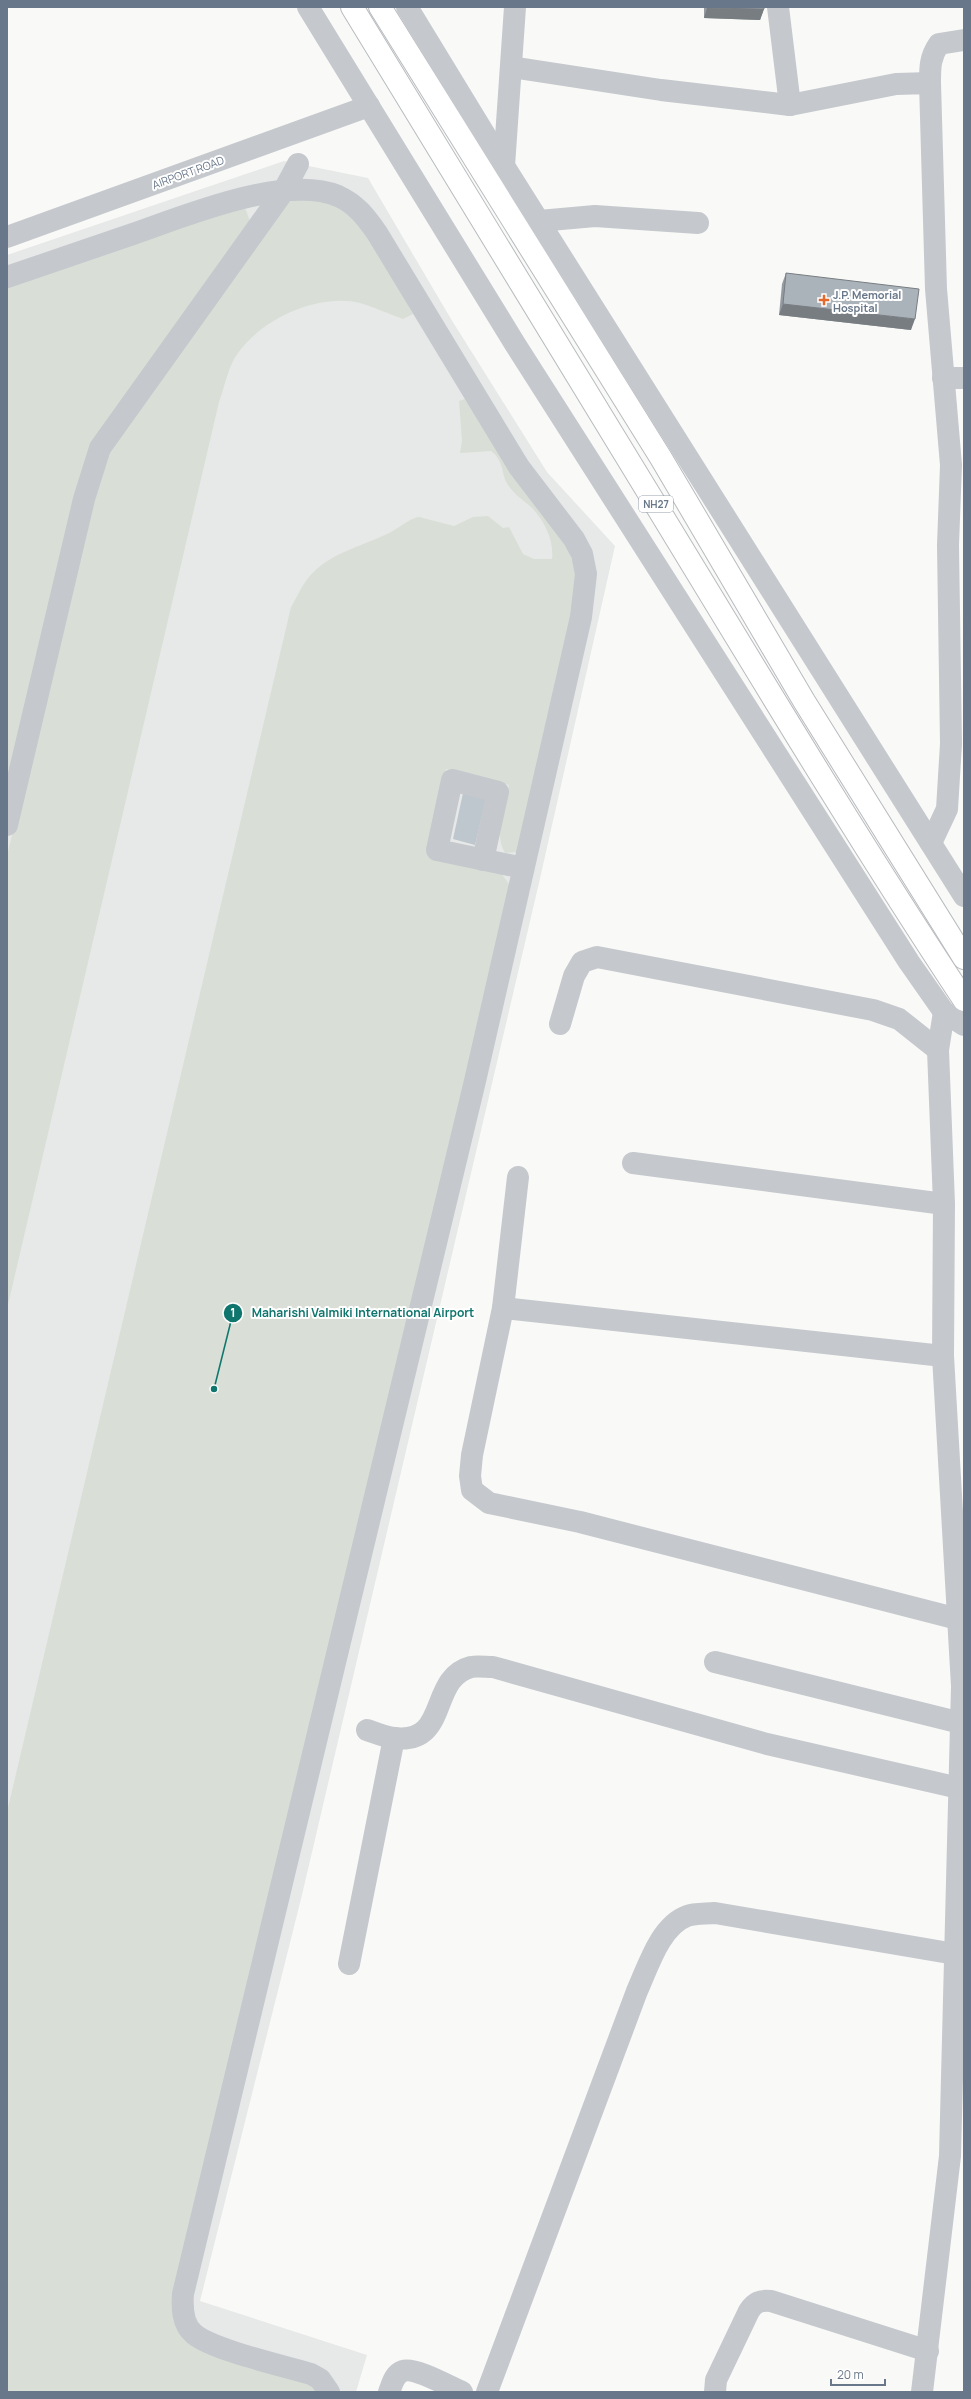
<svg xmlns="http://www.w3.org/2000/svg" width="971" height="2399" font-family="Manrope,sans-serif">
<rect width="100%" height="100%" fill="#f9faf7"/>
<polygon fill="#e7e9e8" points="284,161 368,178 451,319 547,472 615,546 539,883 302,1895 200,2301 367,2355 356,2392 7,2392 7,255"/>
<g fill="#d9dfd6">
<path d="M 292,200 L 336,202 L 365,228 L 413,314 L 403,319 C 389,314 374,307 360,303 C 318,293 262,319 238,353 C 228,366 225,386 219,402 L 7,1309 L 7,856 L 89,510 L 102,461 L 282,207 Z"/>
<polygon points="244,205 251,224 96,441 7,794 7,285"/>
<path d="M 465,399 L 564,536 L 576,572 L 574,606 L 517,852 L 505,853 C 493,834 505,805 509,785 L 446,769 L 428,856 L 501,873 L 509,884 L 509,893 L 176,2319 L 304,2379 L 321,2392 L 7,2392 L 7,1812 L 291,607 C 297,597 302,585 309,577 C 329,553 360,547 387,534 C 398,529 408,519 419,517 L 454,526 L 473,517 L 488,516 L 503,528 L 509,527 L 523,554 L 534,559 L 552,559 C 554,541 545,522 533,509 C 525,501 514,495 508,485 C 500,472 505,462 491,451 L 460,453 L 462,441 L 459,401 Z"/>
</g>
<polygon fill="#bdc7cd" points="463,793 486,799 475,845 453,839"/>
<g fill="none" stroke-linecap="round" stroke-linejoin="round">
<defs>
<g id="highway">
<path d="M 352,7 C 452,170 552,333 651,497 C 754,666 855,835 964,1000"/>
<polyline points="380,7 661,458 804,701 964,958"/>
</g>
</defs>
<use href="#highway" stroke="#b8bbbf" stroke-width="24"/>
<g stroke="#c5c8cd" stroke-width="22">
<polyline points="308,7 515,344 909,962 944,1012 964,1025"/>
<polyline points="407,7 504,166 964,896"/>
<polyline points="778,7 790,105"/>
<polyline points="511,67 661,90 790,105 896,84 930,83 936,289 951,465 948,545 951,744 947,809 931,843"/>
<path d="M 930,83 C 930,67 930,57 939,44 L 964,40"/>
<polyline points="504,166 515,7"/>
<polyline points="539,221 595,216 698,223"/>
<polyline points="7,237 369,106"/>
<path d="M 7,277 C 49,263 91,248 133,234 C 185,216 285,174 338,196 C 356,204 366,217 377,233 L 519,467 L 574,539 L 582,554 L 586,574 L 581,617 L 475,1081 L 183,2294 C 182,2307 182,2324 194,2334 C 213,2350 284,2366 311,2374 L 320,2379 L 329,2392"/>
<polyline points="943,378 964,378"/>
<polyline points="7,825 84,499 100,448 283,192 298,164"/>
<polyline points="483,860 498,792 452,780 437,850 523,868"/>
<polyline points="560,1024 574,976 582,962 597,957 873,1010 899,1019 938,1050"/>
<polyline points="633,1163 944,1204"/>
<polyline points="518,1177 503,1308 472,1455 470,1476 472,1490 489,1503 580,1522 958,1619"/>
<polyline points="503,1308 943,1356"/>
<polyline points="715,1662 961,1723"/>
<path d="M 367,1730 C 376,1733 385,1737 394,1738 C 450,1745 428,1678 471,1667 C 477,1666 486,1667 493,1667 L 767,1744 L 959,1788"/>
<polyline points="349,1964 394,1738"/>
<path d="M 389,2392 C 392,2385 394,2374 403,2371 C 415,2367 450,2387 462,2392"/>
<path d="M 487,2392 L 637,1991 C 648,1967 660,1926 687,1916 C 695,1913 706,1914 715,1913 L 955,1954"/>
<path d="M 715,2392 L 716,2380 L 749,2311 C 755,2302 760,2300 771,2301 L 928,2351"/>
<polyline points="922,2392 950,2156 962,1686 943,1356 944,1204 938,1050 944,1012"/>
</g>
<use href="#highway" stroke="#fff" stroke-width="22"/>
</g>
<g fill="#939aa0">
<polygon points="704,7 764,7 764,9 760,20 704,18"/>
<polygon points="786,273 911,330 779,315 782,284"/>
</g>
<g fill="#787d82">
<polygon points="707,8 764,9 760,20 704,18"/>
<polygon points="783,304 915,319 911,330 779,315"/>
</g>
<g fill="#abb3ba" stroke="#787d82">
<polygon points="707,7 764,7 764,9 707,8"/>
<polygon points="786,273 919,289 915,319 783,304"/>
</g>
<path fill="#e6692b" stroke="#fff" stroke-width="1.5" d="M822 294h4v4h4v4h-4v4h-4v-4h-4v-4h4z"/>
<g text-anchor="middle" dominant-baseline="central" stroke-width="4" stroke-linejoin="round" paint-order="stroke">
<rect fill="#fff" stroke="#95a0ac" stroke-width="1" x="639" y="496" width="34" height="16" rx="3"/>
<g font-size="10" font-weight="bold" fill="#687789">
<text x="656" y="504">NH27</text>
</g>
<g font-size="11" fill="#687789" stroke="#fff">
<text transform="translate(188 172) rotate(-20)">AIRPORT ROAD</text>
</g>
<g font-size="11" font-weight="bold" fill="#687789" stroke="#fff" text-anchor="start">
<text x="833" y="294">J.P. Memorial<tspan x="833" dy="13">Hospital</tspan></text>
</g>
</g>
<path fill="none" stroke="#0f766e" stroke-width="1.5" d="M214 1389L233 1313"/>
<g fill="#0f766e" stroke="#fff" stroke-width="1.5">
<circle cx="214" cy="1389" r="4"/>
<circle cx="233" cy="1313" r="10"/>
</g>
<g font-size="12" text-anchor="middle" font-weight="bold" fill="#fff">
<text x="233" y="1317">1</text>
</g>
<g font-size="12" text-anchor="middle" font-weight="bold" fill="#0f766e" stroke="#fff" stroke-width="4" stroke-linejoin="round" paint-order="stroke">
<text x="363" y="1317">Maharishi Valmiki International Airport</text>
</g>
<rect width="971" height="2399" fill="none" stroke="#687789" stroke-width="16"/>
<path d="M831 2379v6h54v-6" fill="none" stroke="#687789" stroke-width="2"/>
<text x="837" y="2379" font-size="12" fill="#687789" stroke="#ffffff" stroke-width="3" paint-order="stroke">20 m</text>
</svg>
